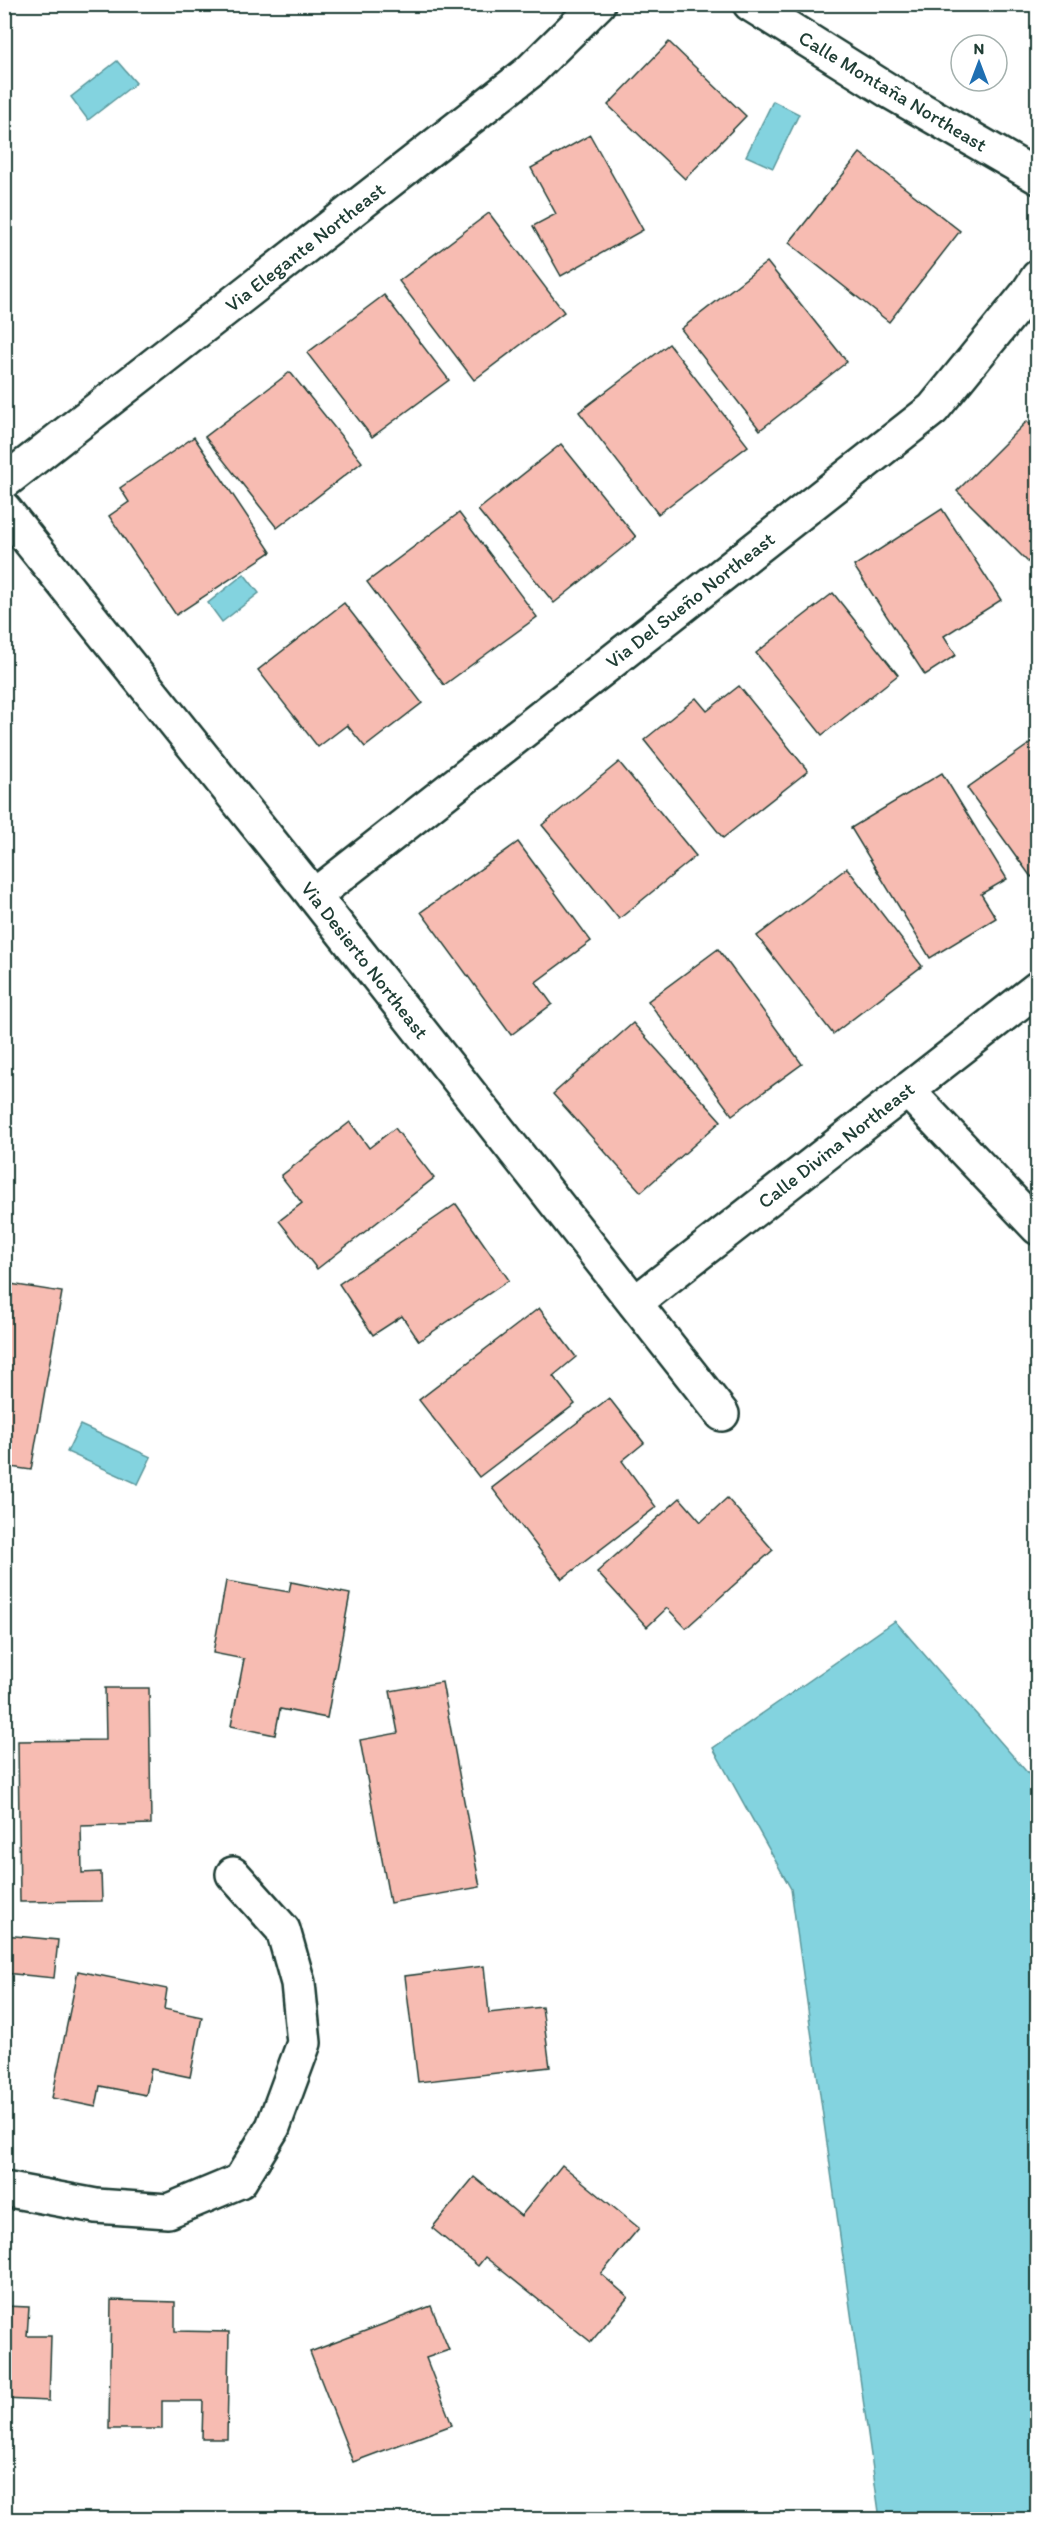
<svg xmlns="http://www.w3.org/2000/svg" width="1042" height="2524" font-family="Itim,sans-serif">
<rect width="100%" height="100%" fill="#fff"/>
<filter id="ink" filterUnits="userSpaceOnUse"><feTurbulence type="fractalNoise" baseFrequency=".0167" numOctaves="2"/><feDisplacementMap in="SourceGraphic" scale="12" xChannelSelector="R" yChannelSelector="G"/><feConvolveMatrix kernelMatrix="1 2 1 2 8 2 1 2 1" color-interpolation-filters="sRGB"/></filter>
<g filter="url(#ink)">
<g fill="#83d3df" stroke="#5b979b" stroke-width="1.5">
<polygon points="117,61 136,83 88,120 71,97"/>
<polygon points="773,101 799,114 773,168 746,156"/>
<polygon points="244,574 259,593 222,622 208,603"/>
<polygon points="80,1425 151,1457 138,1484 67,1452"/>
<polygon points="895,1621 1032,1778 1038,1820 1037,2519 880,2519 791,1889 713,1748"/>
</g>
<g fill="#f7bcb2" stroke="#1f3d34" stroke-width="1.5">
<polygon points="669,42 746,116 685,179 608,105"/>
<polygon points="590,135 643,230 561,276 533,226 556,214 531,168"/>
<polygon points="860,153 960,231 889,322 789,243"/>
<polygon points="489,213 564,312 474,380 399,281"/>
<polygon points="767,262 847,362 760,430 681,329"/>
<polygon points="384,295 449,380 372,437 307,353"/>
<polygon points="669,344 748,446 658,514 579,412"/>
<polygon points="290,372 362,462 277,528 205,437"/>
<polygon points="1027,421 1038,432 1038,559 1031,565 957,491"/>
<polygon points="194,437 271,552 176,615 109,516 129,502 120,488"/>
<polygon points="561,444 636,537 554,603 478,510"/>
<polygon points="942,509 1001,600 944,636 956,655 925,675 854,566"/>
<polygon points="459,513 537,617 444,685 367,582"/>
<polygon points="833,593 898,675 822,735 756,653"/>
<polygon points="344,603 422,703 365,747 347,725 318,747 258,670"/>
<polygon points="739,686 808,771 723,838 644,740 696,698 707,711"/>
<polygon points="1038,738 1038,873 1031,877 967,788"/>
<polygon points="619,762 696,856 619,919 542,825"/>
<polygon points="942,773 1007,879 981,894 996,918 930,958 851,828"/>
<polygon points="518,842 591,941 536,982 552,1004 511,1035 421,912"/>
<polygon points="847,868 922,966 833,1034 757,936"/>
<polygon points="718,949 802,1064 732,1115 648,1001"/>
<polygon points="633,1023 721,1121 641,1192 553,1094"/>
<polygon points="350,1122 369,1148 395,1128 434,1178 317,1269 279,1221 302,1203 281,1176"/>
<polygon points="456,1204 509,1280 419,1341 402,1316 373,1335 339,1284"/>
<polygon points="4,1283 62,1292 31,1470 4,1466"/>
<polygon points="539,1308 576,1357 553,1376 575,1404 479,1477 419,1400"/>
<polygon points="609,1398 644,1443 622,1461 656,1507 562,1579 492,1488"/>
<polygon points="680,1498 701,1522 727,1498 773,1550 686,1628 667,1608 647,1627 597,1572"/>
<polygon points="226,1581 289,1592 291,1582 350,1594 327,1718 280,1709 275,1735 231,1726 244,1659 213,1653"/>
<polygon points="442,1682 480,1887 390,1903 360,1740 398,1733 390,1691"/>
<polygon points="105,1688 149,1688 151,1824 81,1826 82,1873 101,1872 102,1901 20,1902 18,1741 106,1740"/>
<polygon points="4,1935 58,1940 54,1978 4,1973"/>
<polygon points="484,1966 489,2013 542,2007 550,2067 418,2082 405,1976"/>
<polygon points="78,1971 167,1989 164,2009 202,2017 190,2077 151,2069 146,2095 100,2086 96,2107 52,2098"/>
<polygon points="562,2165 639,2228 601,2274 628,2297 591,2342 485,2257 478,2266 432,2228 474,2177 521,2216"/>
<polygon points="111,2300 175,2302 175,2331 229,2332 227,2439 202,2439 203,2401 162,2401 162,2429 109,2429"/>
<polygon points="4,2306 29,2307 27,2336 51,2336 49,2401 4,2399"/>
<polygon points="431,2306 449,2350 426,2358 452,2425 353,2462 310,2352"/>
</g>
<g fill="none" stroke-linecap="round" stroke-linejoin="round">
<defs>
<g id="street">
<polyline points="750,4 889,91 1038,177"/>
<polyline points="4,482 529,72 598,4"/>
<polyline points="4,509 314,896 722,1414"/>
<polyline points="314,896 933,409 1026,295 1038,277"/>
<polyline points="907,1090 1038,1228"/>
<polyline points="635,1303 1038,988"/>
<polyline points="4,2189 96,2206 168,2211 240,2181 273,2127 304,2043 298,1983 283,1930 233,1874"/>
</g>
</defs>
<use href="#street" stroke="#1f3d34" stroke-width="38"/>
<use href="#street" stroke="#fff" stroke-width="33"/>
</g>
</g>
<g text-anchor="middle" dominant-baseline="central" stroke-width="4.5" stroke-linejoin="round" paint-order="stroke">
<g font-size="20" fill="#1f3d34" stroke="#fff">
<text transform="translate(893 91) rotate(31)">Calle Montaña Northeast</text>
<text transform="translate(305 247) rotate(-38)">Via Elegante Northeast</text>
<text transform="translate(690 600) rotate(-38)">Via Del Sueño Northeast</text>
<text transform="translate(365 960) rotate(52)">Via Desierto Northeast</text>
<text transform="translate(836 1145) rotate(-38)">Calle Divina Northeast</text>
</g>
</g>
<rect width="1042" height="2524" fill="none" stroke="#fff" stroke-width="24"/>
<rect x="12" y="12" width="1018" height="2500" fill="none" stroke="#1f3d34" stroke-width="2" filter="url(#ink)"/>
<g transform="translate(979 63)"><circle r="28" fill="#ffffff" stroke="#a5b1ae" stroke-width="1.5"/>
<path d="M0-4.5L10 22L0 15L-10 22Z" fill="#1f6fb2"/>
<text y="-9" font-size="16" font-weight="bold" text-anchor="middle" fill="#1f3d34">N</text>
</g>
</svg>
